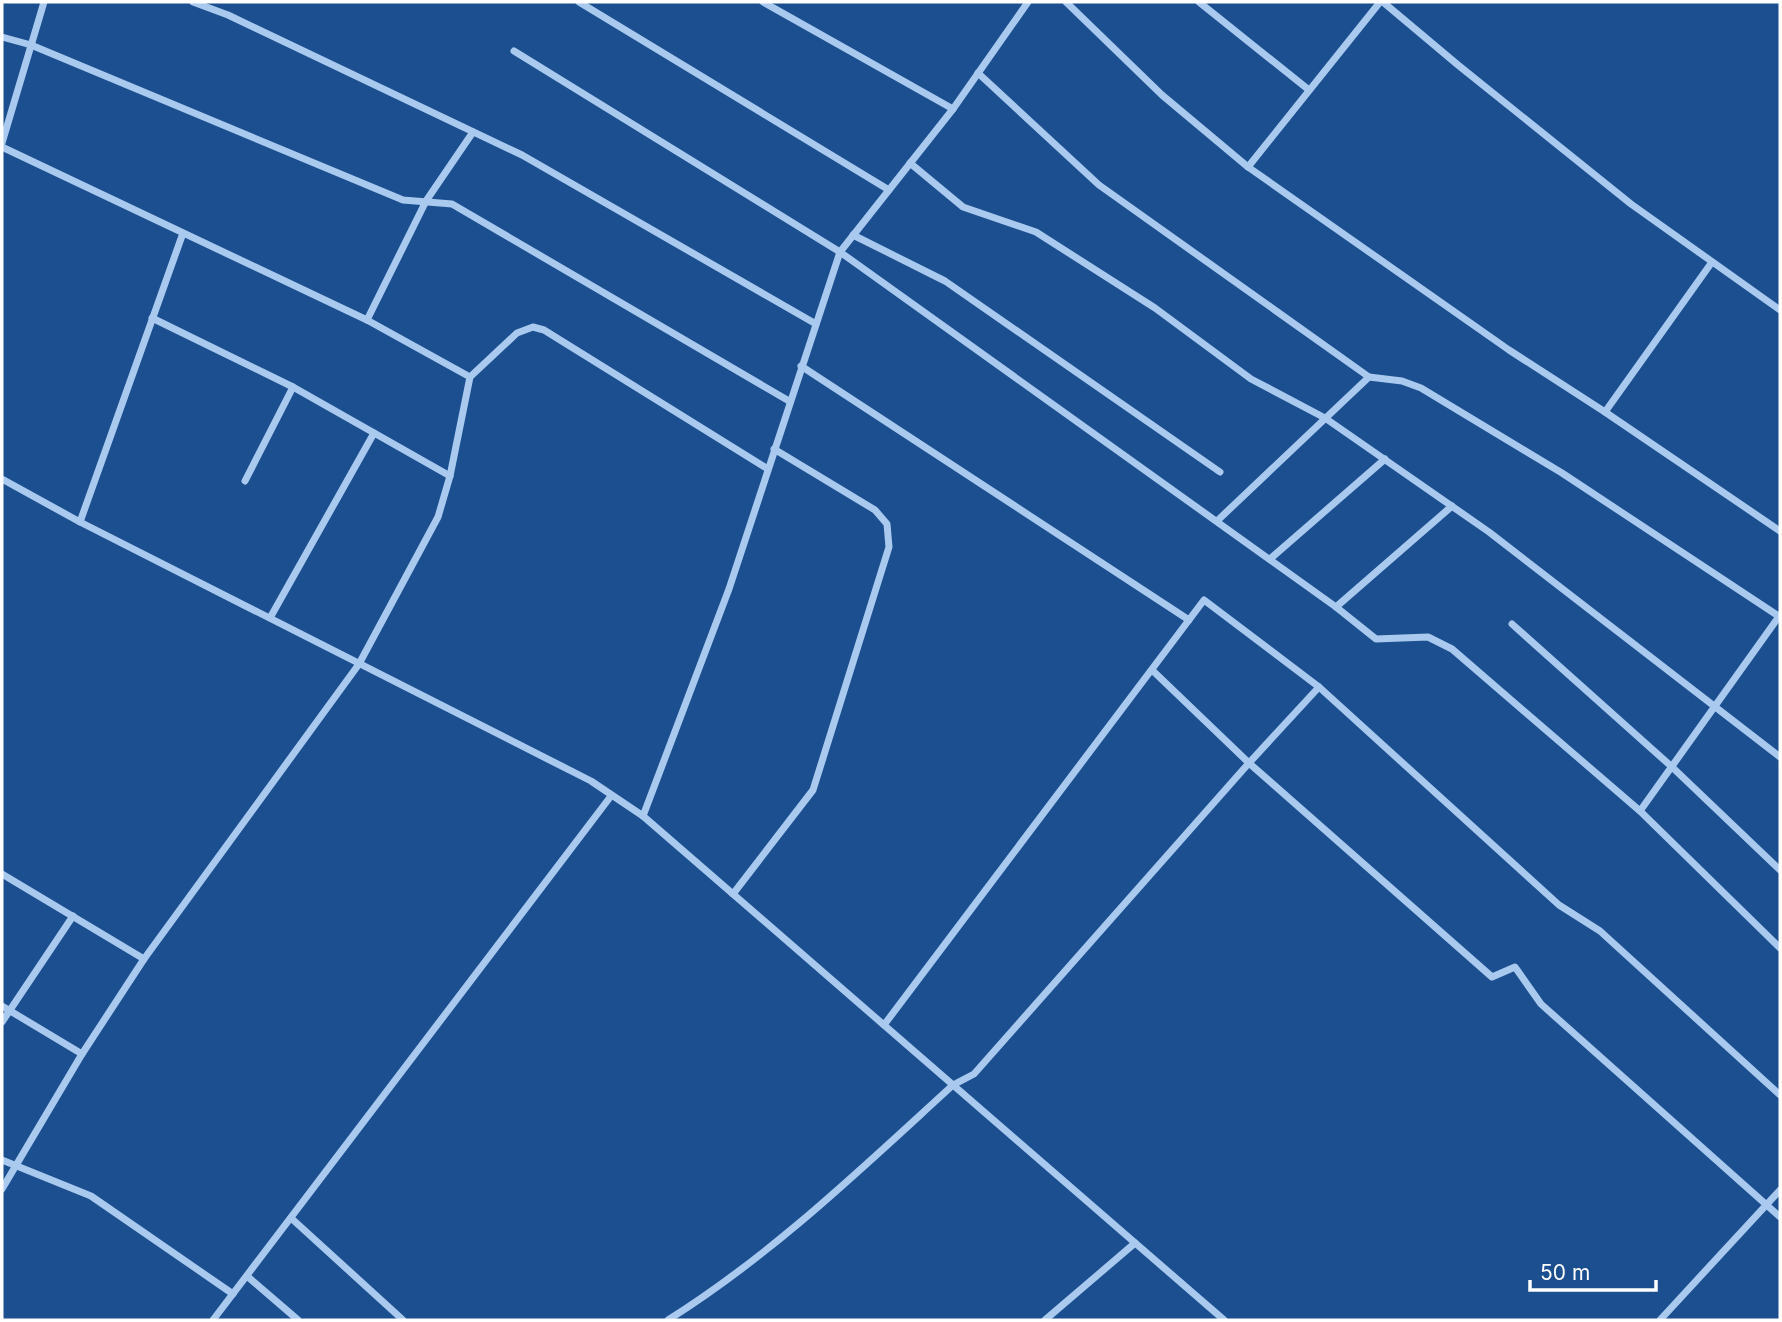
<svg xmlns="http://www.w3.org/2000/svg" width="1782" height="1322" font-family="Inter,sans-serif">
<rect width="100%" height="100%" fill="#1b4f8f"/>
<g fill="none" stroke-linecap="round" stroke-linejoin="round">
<g stroke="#a9c9ee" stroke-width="7">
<polyline points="193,2 228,15 522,155 816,324"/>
<polyline points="579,2 889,190"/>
<polyline points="763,2 953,109"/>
<polyline points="1066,2 1162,95 1248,167 1509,350 1605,412 1780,531"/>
<polyline points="1199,2 1309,90"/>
<polyline points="1383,2 1458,65 1631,204 1780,310"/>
<polyline points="2,37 31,45 403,200 452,204 789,401"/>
<polyline points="514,51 840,252 1336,607 1376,639 1428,637 1452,649 1640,811 1780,948"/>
<polyline points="978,73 1099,185 1369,377 1402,381 1421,388 1562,473 1780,617"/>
<polyline points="2,143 44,2"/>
<polyline points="2,147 367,320 470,377"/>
<polyline points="910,163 963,207 1036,232 1155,308 1251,379 1325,418 1489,532 1780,757"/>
<polyline points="1248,167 1380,2"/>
<polyline points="853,235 945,281 1220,472"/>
<polyline points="152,318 293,387 450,476"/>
<polyline points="367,320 426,201 473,132"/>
<polyline points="801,366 1189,620"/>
<polyline points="1605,412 1712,262"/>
<polyline points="2,479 80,522 591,781 643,816 1224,1320"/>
<polyline points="245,481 293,387"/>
<polyline points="1217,521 1369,377"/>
<polyline points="80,522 183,233"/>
<polyline points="1270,559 1385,459"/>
<polyline points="1336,607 1452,506"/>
<polyline points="270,618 374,433"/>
<polyline points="1512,624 1672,767 1780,870"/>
<polyline points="1152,670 1249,763 1492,977 1515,967 1541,1004 1780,1217"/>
<polyline points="1640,811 1780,615"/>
<polyline points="643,816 729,589 840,252 953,109 1028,2"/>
<polyline points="2,874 144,959"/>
<polyline points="733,894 813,790 889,547 887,524 875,510 774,449"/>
<polyline points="2,1006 82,1054"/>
<polyline points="2,1022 73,916"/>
<polyline points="884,1025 1204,600 1319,687 1559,905 1600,931 1780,1095"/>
<polyline points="2,1160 91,1196 233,1294"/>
<polyline points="2,1189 82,1054 144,959 359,664 438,517 450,476 470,377 517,333 533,327 544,330 768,469"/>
<polyline points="291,1218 403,1320"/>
<polyline points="247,1276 298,1320"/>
<polyline points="213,1320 611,796"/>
<path d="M 668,1320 C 773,1254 862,1168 953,1085 L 974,1074 L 1249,763 L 1319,687"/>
<polyline points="1045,1320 1135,1243"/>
<polyline points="1660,1320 1780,1190"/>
</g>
</g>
<rect width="1782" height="1322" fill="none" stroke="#ffffff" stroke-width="7"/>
<path d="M1530 1280v10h126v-10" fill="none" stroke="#ffffff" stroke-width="3.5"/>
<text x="1540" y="1280" font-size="21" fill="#ffffff" stroke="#1b4f8f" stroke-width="5" paint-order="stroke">50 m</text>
</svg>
